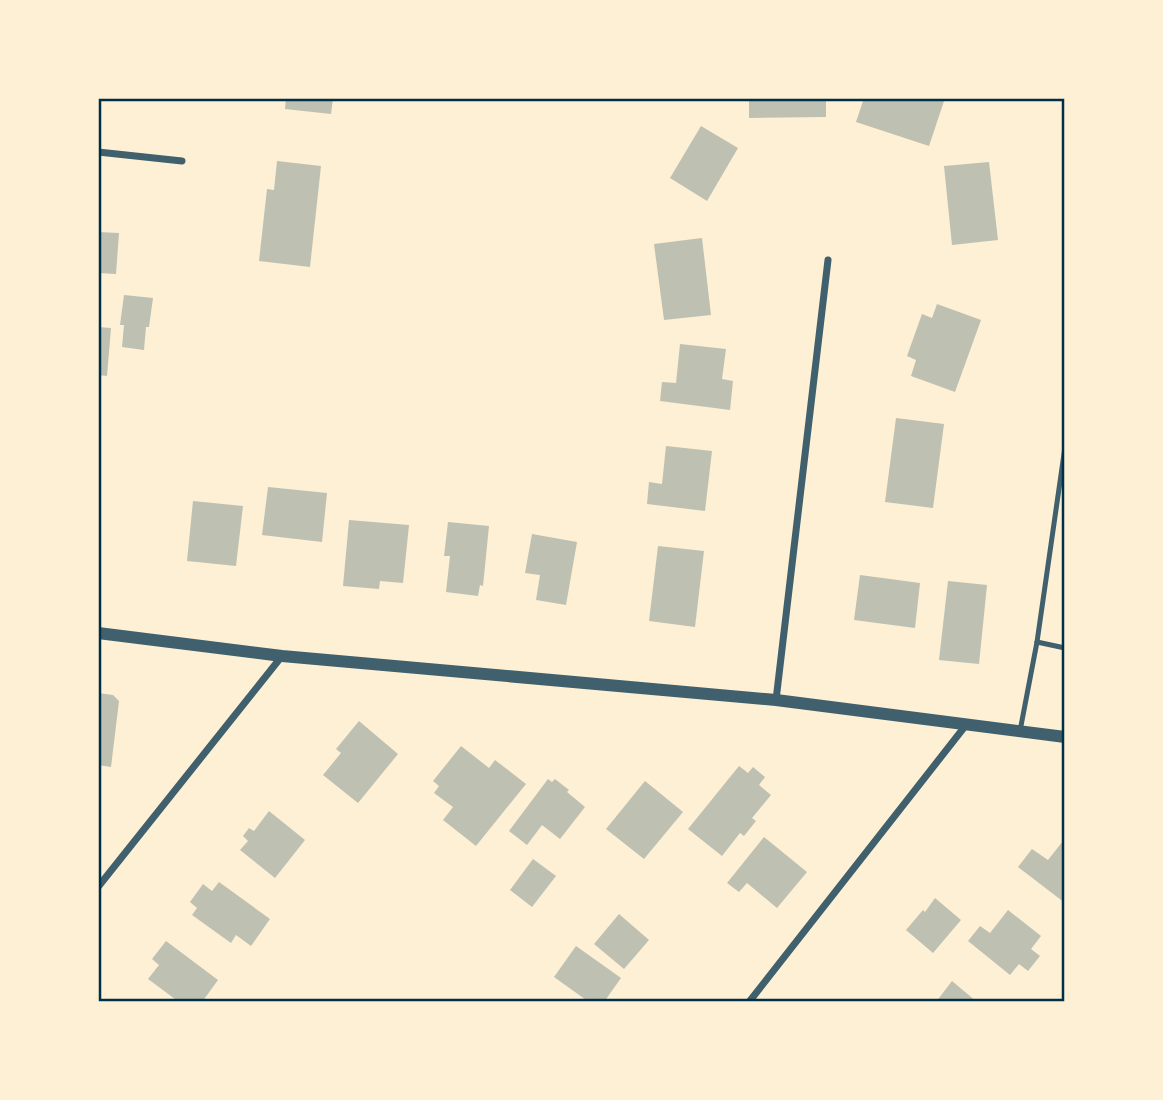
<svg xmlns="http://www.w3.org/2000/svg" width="1163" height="1100" font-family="'IBM Plex Serif',serif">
<rect width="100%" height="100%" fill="#fdf0d5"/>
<g fill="#bec0b2">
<polygon points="286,98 333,98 331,114 285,109"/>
<polygon points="749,98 826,98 826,117 749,118"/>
<polygon points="864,98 936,98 944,101 929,146 856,122"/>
<polygon points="701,126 738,148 707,201 670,178"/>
<polygon points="277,161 321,166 310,267 259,261 267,189 274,190"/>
<polygon points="989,162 998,240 952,245 944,166"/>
<polygon points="98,232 119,233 116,274 98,273"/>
<polygon points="702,238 711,315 664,320 654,244"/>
<polygon points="124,295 153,298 149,327 146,327 144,350 122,347 124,325 120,325"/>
<polygon points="937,304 981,320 955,392 911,376 916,360 907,356 922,314 932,318"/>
<polygon points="98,327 111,328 107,376 98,375"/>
<polygon points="680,344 726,349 722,379 733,381 730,410 660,401 662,382 676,383"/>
<polygon points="896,418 944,424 933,508 885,502"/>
<polygon points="666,446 712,451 705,511 647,504 649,482 662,484"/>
<polygon points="268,487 327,493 322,542 262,535"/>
<polygon points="193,501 243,506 236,566 187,561"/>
<polygon points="349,520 409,525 403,583 380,581 379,589 343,586"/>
<polygon points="448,522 489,526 483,586 480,585 478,596 446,592 450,556 444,556"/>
<polygon points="532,534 577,542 566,605 536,600 540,575 525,573"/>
<polygon points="658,546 704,551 695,627 649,621"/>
<polygon points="860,575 920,583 915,628 854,620"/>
<polygon points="948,581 987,585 979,664 939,660"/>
<polygon points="98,693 113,695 119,701 111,767 98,765"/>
<polygon points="359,721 398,754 358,803 323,775 341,753 336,749"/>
<polygon points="461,746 489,768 495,760 526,784 476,846 443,820 453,807 434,793 439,786 433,781"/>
<polygon points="739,766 748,773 753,767 765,777 759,785 771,795 752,818 756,821 744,836 740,833 722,856 688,829"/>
<polygon points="548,779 552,782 555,779 569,790 567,792 585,807 560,839 542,825 527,845 509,831"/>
<polygon points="645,781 683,812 644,859 606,829"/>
<polygon points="269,811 305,840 275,878 240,850 248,841 243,836 249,828 254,831"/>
<polygon points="764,837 807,872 777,908 747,883 739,892 727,883"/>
<polygon points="1063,841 1065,842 1065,903 1018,867 1032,849 1048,860"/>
<polygon points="533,859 556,876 532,907 510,890"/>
<polygon points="219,882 270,919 251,946 236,935 231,943 192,915 197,908 190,902 203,884 212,891"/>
<polygon points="935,898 961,920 933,953 906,930 923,910 925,912"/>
<polygon points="1008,910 1041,936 1031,949 1040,956 1028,971 1019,964 1010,975 968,941 980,926 990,933"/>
<polygon points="619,914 649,940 624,969 594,944"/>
<polygon points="166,941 218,980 202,1002 179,1002 148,979 159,965 152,959"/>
<polygon points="576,946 621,978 604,1002 589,1002 554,977"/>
<polygon points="952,981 977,1002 936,1002"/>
</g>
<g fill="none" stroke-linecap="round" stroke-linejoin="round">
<g stroke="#3f606c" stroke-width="5">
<polyline points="1037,642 1065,648"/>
<polyline points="1020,731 1037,642 1065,447"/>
</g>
<g stroke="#3f606c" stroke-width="7">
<polyline points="98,152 182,161"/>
<polyline points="776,700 828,260"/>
<polyline points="98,887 282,656"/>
<polyline points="749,1002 966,725"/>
</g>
<polyline stroke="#3f606c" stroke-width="12" points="98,633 282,656 776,700 1065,737"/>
</g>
<rect width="1163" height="1100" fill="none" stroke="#fdf0d5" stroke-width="200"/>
<rect x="100" y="100" width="963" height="900" fill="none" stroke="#003049" stroke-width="2.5"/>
</svg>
